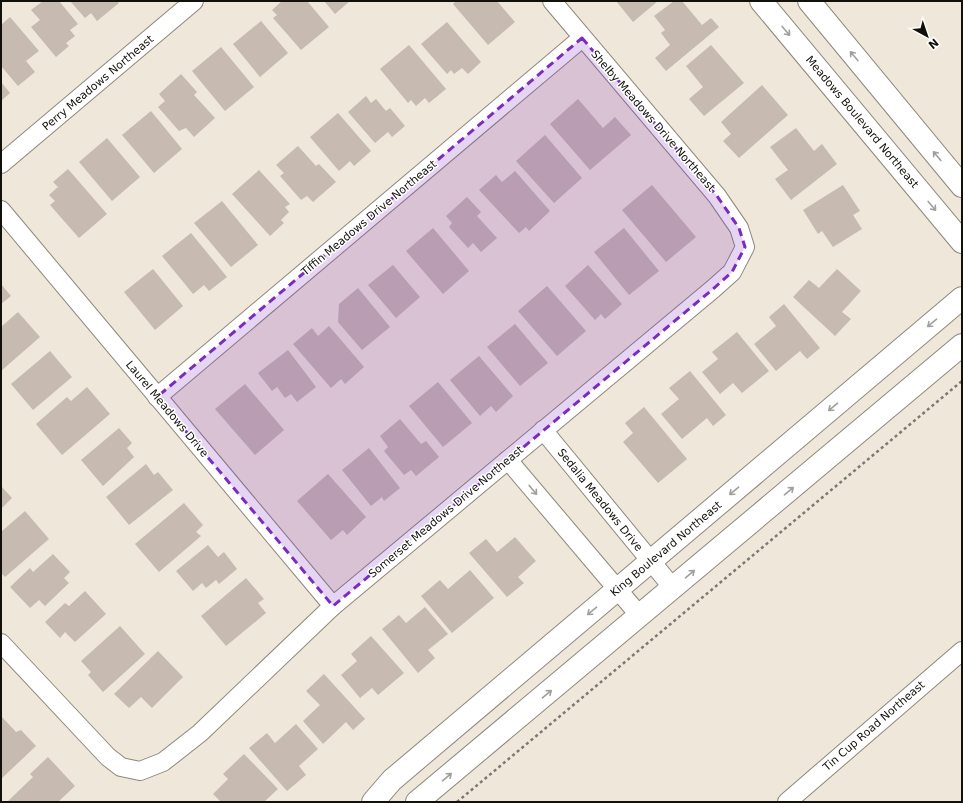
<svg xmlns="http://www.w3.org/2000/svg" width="963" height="803" font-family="'DejaVu Sans',sans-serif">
<rect width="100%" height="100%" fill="#efe8da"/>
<g fill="#c7bab1">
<polygon points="43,1 59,1 78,24 70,30 75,36 66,43 69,46 56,57 31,27 40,20 31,10"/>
<polygon points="70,1 117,1 119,3 97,21 91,13 85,18"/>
<polygon points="282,1 307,1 329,27 301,50 273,18 277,15 272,10"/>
<polygon points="324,1 350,1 335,14"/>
<polygon points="456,1 497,1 515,22 488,45 453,4"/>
<polygon points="616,1 658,1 633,22"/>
<polygon points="674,1 682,1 702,25 711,18 719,27 666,71 655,58 670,45 661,33 665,30 654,16"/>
<polygon points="10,17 39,51 26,61 35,72 18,86 1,66 1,25"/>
<polygon points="261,21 288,53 260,77 233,44"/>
<polygon points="447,22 481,62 468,74 462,68 454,74 451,70 447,74 421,44"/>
<polygon points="409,45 446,89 429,103 425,98 416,106 411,100 408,103 380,69"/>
<polygon points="711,45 744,83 704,116 689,99 703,87 686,66"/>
<polygon points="221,47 254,87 225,111 192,71"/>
<polygon points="181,74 197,92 194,95 215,118 194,137 186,128 179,131 158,107 165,101 159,94"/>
<polygon points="1,82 10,93 1,101"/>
<polygon points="762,85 788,115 739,158 723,141 731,134 721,122"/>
<polygon points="366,96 371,103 376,99 386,111 390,108 405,126 392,137 388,132 375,143 348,112"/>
<polygon points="578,99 603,128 615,117 631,135 590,170 550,124"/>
<polygon points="151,111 182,149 154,173 122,135"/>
<polygon points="338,113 371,151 354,166 350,161 339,171 310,137"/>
<polygon points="796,128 814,151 822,144 837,164 791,200 775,179 788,170 770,147"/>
<polygon points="545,135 582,178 554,203 516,161"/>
<polygon points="107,138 140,177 112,201 79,162"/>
<polygon points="298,146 316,166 319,164 336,182 313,202 307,196 301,200 280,176 284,173 276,165"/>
<polygon points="68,169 107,214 79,238 50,205 55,201 49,195 58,187 53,182"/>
<polygon points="259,170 290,204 285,207 289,212 281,220 284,223 270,236 232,194"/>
<polygon points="515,171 550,211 529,231 526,227 519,233 479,190 496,175 502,182"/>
<polygon points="652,185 696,237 666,262 622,210"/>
<polygon points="843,185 860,211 853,215 862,229 833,247 822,231 818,234 803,210"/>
<polygon points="467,197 481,212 477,216 497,238 481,252 473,243 468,248 449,227 452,223 446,216"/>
<polygon points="222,201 258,245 231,267 194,223"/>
<polygon points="433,228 469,271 443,294 406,251"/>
<polygon points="624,228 659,271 629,295 594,252"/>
<polygon points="191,233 227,277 209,291 204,285 193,294 162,256"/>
<polygon points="393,265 420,297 396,318 368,285"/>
<polygon points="588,265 622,304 605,319 601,314 595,320 565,286"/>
<polygon points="153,269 183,306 155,330 124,292"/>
<polygon points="837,269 861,291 842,312 851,319 835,336 793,297 809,280 819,288"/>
<polygon points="1,284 11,296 1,304"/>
<polygon points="547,286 586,331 557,356 518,311"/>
<polygon points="358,288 390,327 362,350 338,322 339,304"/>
<polygon points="784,304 820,348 807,359 800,351 776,371 754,344 776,326 769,317"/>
<polygon points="18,312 40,337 1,371 1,327"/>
<polygon points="515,324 548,363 520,386 487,347"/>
<polygon points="329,326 364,367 345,384 341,379 331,388 293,344 312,328 318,336"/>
<polygon points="737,332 769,371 742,393 733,383 720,394 702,372 718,359 712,352"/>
<polygon points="288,350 316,387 297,402 291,394 285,398 277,387 272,391 258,373"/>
<polygon points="50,351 72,377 33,410 11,384"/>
<polygon points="479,356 513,396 496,412 491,406 480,416 450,380"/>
<polygon points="690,371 726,415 713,426 707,418 682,439 661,414 679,399 669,388"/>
<polygon points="438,382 472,423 443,447 409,406"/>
<polygon points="245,384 284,430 255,455 215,409"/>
<polygon points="87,387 110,414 62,455 36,424 67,397 71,401"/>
<polygon points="644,407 687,459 658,483 623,442 633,433 625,423"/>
<polygon points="400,419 421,444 426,441 439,457 416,476 411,470 404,475 384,451 388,447 380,436"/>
<polygon points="119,428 132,443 127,448 134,457 103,486 81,460"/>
<polygon points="369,448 400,488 384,501 382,497 371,506 342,470"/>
<polygon points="146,464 154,475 158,472 173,490 129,525 106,497"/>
<polygon points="328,474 366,517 347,535 343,530 331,540 297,501"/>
<polygon points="1,486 12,498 1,509"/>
<polygon points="184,503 203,525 196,532 201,536 159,572 135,544"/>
<polygon points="25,511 49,539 5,577 1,573 1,532"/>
<polygon points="515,537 536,561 518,577 524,583 507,597 469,553 486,539 497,552"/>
<polygon points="208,545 218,557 224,552 237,569 219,584 216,580 206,588 202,583 193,591 176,571"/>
<polygon points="53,554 70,572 64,578 69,583 45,606 39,600 30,608 10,587 30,568 33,572"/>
<polygon points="470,570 494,598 452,633 421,596 440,580 448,589"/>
<polygon points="246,578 264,599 258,603 266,613 226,646 201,616"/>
<polygon points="85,591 106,614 75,642 65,632 60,638 45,622 65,603 69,606"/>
<polygon points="425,607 448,634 428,650 435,658 418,673 382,629 399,615 406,623"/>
<polygon points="120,626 145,654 103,692 88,675 91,672 81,661"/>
<polygon points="371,636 404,673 378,695 372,688 360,698 341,675 357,661 351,654"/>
<polygon points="158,651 183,677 152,708 141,697 129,708 114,694"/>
<polygon points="324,674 365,719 353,730 346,722 323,744 303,721 320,705 306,691"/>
<polygon points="1,716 16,732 21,730 36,746 1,779"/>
<polygon points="296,724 318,749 299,766 306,775 287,791 249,748 267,733 275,743"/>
<polygon points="244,754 278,789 264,802 221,802 213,794 228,779 223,774"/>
<polygon points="48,757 75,786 58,802 7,802 33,777 30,774"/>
</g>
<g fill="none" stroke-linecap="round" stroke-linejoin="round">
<defs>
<g id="minor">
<polyline points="1,164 194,1"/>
<polyline points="1,210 333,606"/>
<polyline points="157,397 582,38"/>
<polyline points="543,430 673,588"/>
<polyline points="508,460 640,616"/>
<polyline points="1,643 108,757 121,767 140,771 163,762 200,733 333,606 713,289 732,272 745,247 739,228 717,196 552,1"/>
<polyline points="787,802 962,651"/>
</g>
<g id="tertiary">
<polyline points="761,1 962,242"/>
<polyline points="809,1 962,186"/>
<polyline points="373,802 392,780 962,298"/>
<polyline points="417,802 962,345"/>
</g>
</defs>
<use href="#minor" stroke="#8d877a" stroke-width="20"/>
<use href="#tertiary" stroke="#8d877a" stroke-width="24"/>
<polyline stroke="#7d786f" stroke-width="2.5" stroke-dasharray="3 3" stroke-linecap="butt" points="457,802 962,381"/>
<use href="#minor" stroke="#fff" stroke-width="18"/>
<use href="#tertiary" stroke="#fff" stroke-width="22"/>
</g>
<defs><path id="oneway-shaft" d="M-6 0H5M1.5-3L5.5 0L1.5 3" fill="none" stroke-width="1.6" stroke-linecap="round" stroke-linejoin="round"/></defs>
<g stroke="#a09f9d">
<use href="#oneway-shaft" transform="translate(786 31) rotate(50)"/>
<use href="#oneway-shaft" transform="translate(854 56) rotate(-130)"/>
<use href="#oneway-shaft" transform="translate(937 156) rotate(-130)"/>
<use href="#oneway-shaft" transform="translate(932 206) rotate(50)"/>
<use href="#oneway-shaft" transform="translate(932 323) rotate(140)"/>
<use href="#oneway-shaft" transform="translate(833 407) rotate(140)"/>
<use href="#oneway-shaft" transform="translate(533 490) rotate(50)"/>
<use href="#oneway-shaft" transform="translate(734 491) rotate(140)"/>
<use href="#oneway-shaft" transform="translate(789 491) rotate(-40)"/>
<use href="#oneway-shaft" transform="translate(690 574) rotate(-40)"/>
<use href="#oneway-shaft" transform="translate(592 611) rotate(140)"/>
<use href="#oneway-shaft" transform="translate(547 694) rotate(-40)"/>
<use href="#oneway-shaft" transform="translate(447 777) rotate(-40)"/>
</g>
<path fill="#7b2cbf" fill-opacity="0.2" stroke="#7b2cbf" stroke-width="3" stroke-dasharray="8 5" stroke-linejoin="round" d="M 582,38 L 717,196 L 739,228 L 745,247 L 732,272 L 713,289 L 333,606 L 157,397 Z"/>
<g text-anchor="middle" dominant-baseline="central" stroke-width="3" stroke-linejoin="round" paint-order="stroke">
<g font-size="11" fill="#12100b" stroke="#fff">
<text transform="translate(98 83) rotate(-40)">Perry Meadows Northeast</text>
<text transform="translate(653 121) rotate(49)">Shelby Meadows Drive Northeast</text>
<text transform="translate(862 122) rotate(50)">Meadows Boulevard Northeast</text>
<text transform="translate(369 218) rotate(-40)">Tiffin Meadows Drive Northeast</text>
<text transform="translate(167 409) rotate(50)">Laurel Meadows Drive</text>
<text transform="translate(600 500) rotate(51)">Sedalia Meadows Drive</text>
<text transform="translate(446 512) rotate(-40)">Somerset Meadows Drive Northeast</text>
<text transform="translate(666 549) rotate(-40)">King Boulevard Northeast</text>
<text transform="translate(874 726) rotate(-41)">Tin Cup Road Northeast</text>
</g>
</g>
<rect width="963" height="803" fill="none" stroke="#12100b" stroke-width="4"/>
<g transform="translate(927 36) rotate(140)" stroke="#ffffff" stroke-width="3" paint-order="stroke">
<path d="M0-3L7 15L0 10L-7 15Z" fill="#12100b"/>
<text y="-6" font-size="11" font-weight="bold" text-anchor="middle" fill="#12100b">N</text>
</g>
</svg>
